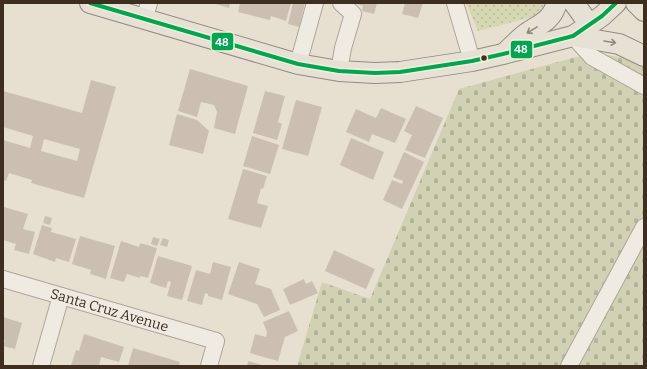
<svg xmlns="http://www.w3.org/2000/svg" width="647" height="369" font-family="Bitter,serif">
<defs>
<pattern id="green-dots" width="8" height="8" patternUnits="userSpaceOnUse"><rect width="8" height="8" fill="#d6d7b3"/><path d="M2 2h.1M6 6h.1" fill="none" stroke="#b9b99a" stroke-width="1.8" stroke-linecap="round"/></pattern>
<pattern id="cemetery-stones" width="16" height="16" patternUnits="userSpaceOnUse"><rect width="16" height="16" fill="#d1d1b3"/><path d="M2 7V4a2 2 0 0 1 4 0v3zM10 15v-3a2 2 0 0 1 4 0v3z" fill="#b4b49a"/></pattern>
</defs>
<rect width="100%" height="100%" fill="#e7e0d1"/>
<polygon fill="url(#green-dots)" points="466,3 546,3 539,13 529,18 478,31"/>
<polygon fill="url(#cemetery-stones)" points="603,54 628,59 644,67 644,366 297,366 322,282 370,299 459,89 576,57"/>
<g fill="#cbbfb2" fill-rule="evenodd">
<polygon points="212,3 230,3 229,8"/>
<polygon points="240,3 291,3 286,21 271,16 270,20 238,12"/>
<polygon points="293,3 305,3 299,27 288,24"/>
<polygon points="355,3 377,3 374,14 362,11 363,6"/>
<polygon points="405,3 423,3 418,18 402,14"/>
<polygon points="190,69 248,86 235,134 214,128 217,112 214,105 201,102 197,117 178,111"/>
<path d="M 91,80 L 116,87 L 84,198 L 31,183 L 32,180 L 9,173 L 6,181 L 3,180 L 3,140 L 30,148 L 33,136 L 3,127 L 3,91 L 82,113 ZM 44,139 L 80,149 L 77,161 L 41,151 Z"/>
<polygon points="265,91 285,96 278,122 282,124 277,140 253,133"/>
<polygon points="296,100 322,107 308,156 282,149"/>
<polygon points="416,106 443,118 425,158 405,150 412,135 404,131"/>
<polygon points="381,108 406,119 395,143 372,134 369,142 346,132 356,109 376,118"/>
<polygon points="177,114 197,120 209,131 203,154 169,145"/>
<polygon points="252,136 279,145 270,174 243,166"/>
<polygon points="351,138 384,152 373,180 340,165"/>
<polygon points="404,152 424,162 402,209 383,200 392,180 402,184 403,181 393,177"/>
<polygon points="243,169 267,176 263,189 261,188 257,203 268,206 261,228 228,219"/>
<polygon points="4,207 28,214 23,229 35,232 29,254 14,250 16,244 3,240"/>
<polygon points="45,216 52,218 50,225 43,223"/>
<polygon points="42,225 52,228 51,232 76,239 69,262 56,258 55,262 33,254"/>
<polygon points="80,236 115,246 106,279 90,274 91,270 72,264"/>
<polygon points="153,237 160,239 157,246 151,244"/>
<polygon points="163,238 169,240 167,247 160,245"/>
<polygon points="121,241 139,247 140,243 157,248 148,278 140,276 140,278 127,274 124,282 110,278"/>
<polygon points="334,250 375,269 366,289 325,271"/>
<polygon points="158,256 192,266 182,300 167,296 171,282 168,281 166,288 150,283"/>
<polygon points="213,262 231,267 222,300 208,296 208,294 205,293 202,305 187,301 196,270 210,274"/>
<polygon points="239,262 260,269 255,284 271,289 280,310 264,317 257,304 228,294"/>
<polygon points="304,279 306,284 312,281 318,293 290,305 283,289"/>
<polygon points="289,311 298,331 285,337 278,361 250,353 255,334 266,337 267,332 263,322"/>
<polygon points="3,317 22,323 15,349 3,346 5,340 3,340"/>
<polygon points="84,334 124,347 119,362 101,357 99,366 71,365 76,350 79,351"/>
<polygon points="133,348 180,362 179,366 128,366"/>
<polygon points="248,361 266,366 247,366"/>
</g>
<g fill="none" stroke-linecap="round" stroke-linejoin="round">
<defs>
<g id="minor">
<polyline points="455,3 472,61"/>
<polyline points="144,19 149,3"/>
<polyline points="573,36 592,57 644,86"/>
<polyline points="298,64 315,3"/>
<polyline points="339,71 343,48 353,14 341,3"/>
<path id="s1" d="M 3,279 L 216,341 L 209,366"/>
<polyline points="41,366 61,296"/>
<polyline points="569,366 644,227"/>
</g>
<g id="major">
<polyline points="90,3 298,64 339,71 375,73 400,72 472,61 503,54 573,36 602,16 616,3"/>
<polyline points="574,3 589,24"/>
<polyline points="636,3 644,11"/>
<polyline points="573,36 619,44 644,56"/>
<path d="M 506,52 C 513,45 520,38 527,33 C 542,23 551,21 557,3"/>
</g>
</defs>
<use href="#minor" stroke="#ada599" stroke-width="18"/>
<use href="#major" stroke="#928b80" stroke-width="22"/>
<use href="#minor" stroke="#efebe3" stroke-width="16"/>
<use href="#major" stroke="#e6e1d4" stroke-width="20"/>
<defs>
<polyline id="bus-1" points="90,3 298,64 339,71 375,73 400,72 472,61 503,54 573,36 602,16 616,3"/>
</defs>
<use href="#bus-1" stroke="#f7eed8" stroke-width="7"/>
<use href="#bus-1" stroke="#00a651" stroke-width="4"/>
</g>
<defs><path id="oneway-shaft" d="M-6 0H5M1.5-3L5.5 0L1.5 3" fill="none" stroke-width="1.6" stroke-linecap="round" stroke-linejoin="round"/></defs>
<g stroke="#92887a">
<use href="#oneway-shaft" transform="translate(532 30) rotate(149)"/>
<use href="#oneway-shaft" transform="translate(610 42) rotate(9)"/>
</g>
<circle fill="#3d2e20" stroke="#f7eed8" stroke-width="1.5" cx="484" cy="58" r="3.5"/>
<g text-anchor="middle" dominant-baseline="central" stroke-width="4" stroke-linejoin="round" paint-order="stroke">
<g font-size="14" fill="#3d2e20" stroke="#f7eed8">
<text stroke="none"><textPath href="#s1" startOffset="111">Santa Cruz Avenue</textPath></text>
</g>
</g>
<g stroke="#f7eed8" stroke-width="1.5">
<rect x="211" y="32" width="23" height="19" rx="4" fill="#00a651"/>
<rect x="510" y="40" width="23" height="19" rx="4" fill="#00a651"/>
</g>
<g font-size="11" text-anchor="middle" font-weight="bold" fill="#fff">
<text x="222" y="46">48</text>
<text x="521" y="53">48</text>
</g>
<rect width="647" height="369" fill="none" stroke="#3d2e20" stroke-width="8"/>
</svg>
